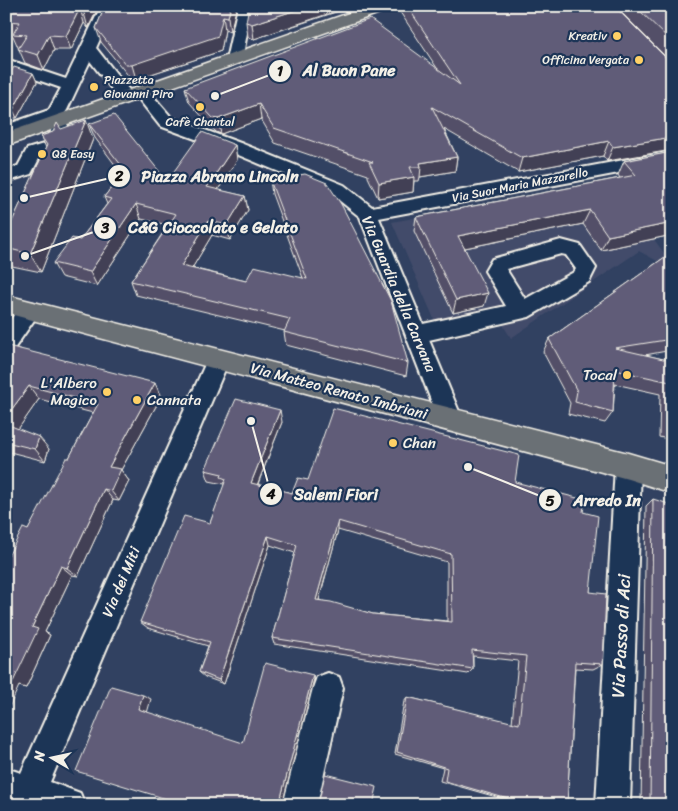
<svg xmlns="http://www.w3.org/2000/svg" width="678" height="811" font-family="Sriracha,sans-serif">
<rect width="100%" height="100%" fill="#314161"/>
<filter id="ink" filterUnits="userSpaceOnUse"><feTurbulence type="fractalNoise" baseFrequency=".02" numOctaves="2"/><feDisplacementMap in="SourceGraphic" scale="10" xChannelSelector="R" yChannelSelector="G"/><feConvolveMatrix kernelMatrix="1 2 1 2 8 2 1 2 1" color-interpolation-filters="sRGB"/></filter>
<g filter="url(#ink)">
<polygon fill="#434c6b" points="612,182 672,264 672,269 639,251 511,338 503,325 442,337 392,222"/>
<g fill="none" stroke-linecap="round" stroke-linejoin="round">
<defs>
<g id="minor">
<polygon points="101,6 115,6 96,48 133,95 135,98 133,101 121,101 90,61 67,110 61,118 6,136 6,125 49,110 61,88 6,69 6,59 66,79"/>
<polygon points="238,6 252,6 242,60 239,63 229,63 226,60"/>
<path d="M 142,88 L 148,90 L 172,118 L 243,144 L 344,185 L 372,207 L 672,151 L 672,163 L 379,218 L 423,324 L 506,306 L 485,271 L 492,259 L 561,240 L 580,245 L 596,268 L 589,282 L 529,317 L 429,340 L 463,421 L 460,428 L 451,431 L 442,428 L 439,421 L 360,217 L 330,193 L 231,152 L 160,126 L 134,93 L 136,90 ZM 561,254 L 566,255 L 576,269 L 574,272 L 525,299 L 506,269 Z"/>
<polygon points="60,121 66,122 68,126 61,150 40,157 31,174 6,182 6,170 18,166 27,149 47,143 54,122"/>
<polygon points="30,302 38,304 41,310 14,349 6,352 6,326 22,304"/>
<polygon points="218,351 226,354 229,360 50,782 80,793 85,805 7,805 6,768 21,773 207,360 210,354"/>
<polygon points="628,455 637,458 641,466 630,805 596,805 615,466 619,458"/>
<polygon points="328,673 339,677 343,688 317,805 283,805 313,688 317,677"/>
</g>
<g id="major">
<polygon points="369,6 393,6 391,9 6,146 6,133"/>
<polygon points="6,295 628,453 672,466 672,493 628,479 6,313"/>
</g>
</defs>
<use href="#minor" stroke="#f4f1e8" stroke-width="4"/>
<use href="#major" stroke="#f4f1e8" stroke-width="3"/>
<use href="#minor" fill="#1d3557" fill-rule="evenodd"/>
<use href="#major" fill="#6b7074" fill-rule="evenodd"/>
</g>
<g fill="#534f67" stroke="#f4f1e8" fill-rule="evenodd">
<polygon points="6,6 99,6 88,28 84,23 71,50 54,50 44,70 25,63 13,36 6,36"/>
<polygon points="105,6 237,6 230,32 225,30 221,51 136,79 131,79 101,42 96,28"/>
<polygon points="396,6 614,6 672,64 607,161 603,156 518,172 444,129 457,157 455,171 420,177 419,181 414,181 413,192 378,198 368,177 368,175 275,143 261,119 221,134 216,132 189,102 185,88 437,68"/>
<polygon points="615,6 672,6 672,63"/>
<polygon points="339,11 254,39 248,37 246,22"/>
<polygon points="33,73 37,82 17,118 6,118 6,79"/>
<polygon points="89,124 167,181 235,145 237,160 218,190 245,196 248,210 230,240 212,235 192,268 246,281 303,278 272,194 270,180 408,363 406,376 286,345 284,332 285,331 136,295 131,281 168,225 141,219 97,286 61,277 53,263 80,240 107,204 104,197 122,174 95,138"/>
<polygon points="53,132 93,139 41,272 12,266 6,256 6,235 46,148 41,136"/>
<polygon points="672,152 672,235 601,250 583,224 465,248 484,306 453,313 414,231 416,217 620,178 618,175 624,161"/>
<polygon points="672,252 672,350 645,355 672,361 672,440 659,437 660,394 615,384 613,412 605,423 568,414 570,403 543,352 549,339"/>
<polygon points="6,348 161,397 121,470 129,481 119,501 113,500 78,576 72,575 45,632 50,635 26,688 19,686 28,530 69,458 93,413 39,399 18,429 49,449 45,461 6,451"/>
<path d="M 282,422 L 258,484 L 292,493 L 308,480 L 515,482 L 583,512 L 590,592 L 603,664 L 593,669 L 575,668 L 567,805 L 514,805 L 514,802 L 440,781 L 443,768 L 395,754 L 404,701 L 407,697 L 512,723 L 518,661 L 473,656 L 473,669 L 468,674 L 274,644 L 272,638 L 295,553 L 270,545 L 224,684 L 205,677 L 199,672 L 208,646 L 148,628 L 140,622 L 210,523 L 224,486 L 224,484 L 209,481 L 205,470 ZM 338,530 L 447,562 L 447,621 L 373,614 L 319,600 Z"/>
<polygon points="653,499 672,805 641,805 646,506"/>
</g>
<g fill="#434054" stroke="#f4f1e8">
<polygon points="87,6 99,6 88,28 84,13"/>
<polygon points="231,6 237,6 230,32 228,17"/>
<polygon points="309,6 351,6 254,39 252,24"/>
<polygon points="80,8 84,23 71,50 66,36"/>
<polygon points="223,16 225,30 221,51 136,79 132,65"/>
<polygon points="49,35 54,50 44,70 38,55"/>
<polygon points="33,73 37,82 17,118 13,110"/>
<polygon points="259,104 261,119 221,134 218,119"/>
<polygon points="86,120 93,139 41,272 30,254"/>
<polygon points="672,137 672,150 607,161 613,147"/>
<polygon points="609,141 603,156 518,172 522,158"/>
<polygon points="235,145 237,160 210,202 207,187"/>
<polygon points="457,157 455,171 420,177 421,167 420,163"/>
<polygon points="414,177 413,192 378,198 379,183"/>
<polygon points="245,196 248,210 230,240 227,225"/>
<polygon points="136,204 141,219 97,286 90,272"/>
<polygon points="590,210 583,224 455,250 458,236"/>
<polygon points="208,221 212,235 185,280 181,266"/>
<polygon points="672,223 672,235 601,250 608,236"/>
<polygon points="488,293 484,306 453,313 456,300"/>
<polygon points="155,383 161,397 121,470 129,481 119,501 111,491 109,467"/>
<polygon points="29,386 39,399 14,435 6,427 6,417"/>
<polygon points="280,410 282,422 254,493 251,483"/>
<polygon points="39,437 49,449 45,461 35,449"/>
<polygon points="104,489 113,500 78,576 67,568"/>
<polygon points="338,521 338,530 317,607 316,600"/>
<polygon points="268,536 270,545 224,684 219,680"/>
<polygon points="61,566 72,575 45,632 50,635 26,688 19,686 6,714 6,682"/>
<polygon points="313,675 314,679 282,805 279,805"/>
<polygon points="143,695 151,699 147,713 138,709"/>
</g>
<g fill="#605c78" stroke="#f4f1e8" fill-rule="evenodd">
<polygon points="6,6 87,6 84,13 80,8 66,36 49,35 38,55 18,49 27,35 13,34 20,22 6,21"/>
<polygon points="105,6 231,6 228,17 223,16 218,36 132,65 126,65 96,28"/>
<polygon points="249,6 309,6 252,24 246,22"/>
<polygon points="407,6 614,6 672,64 672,137 613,147 609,141 522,158 432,107 457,157 420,163 421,167 410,167 414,177 379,183 369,162 373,162 274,128 259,104 218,119 213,118 185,88 370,19 460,85"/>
<polygon points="635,6 672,6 672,42"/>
<polygon points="14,67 33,73 13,110 6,110 6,79"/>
<polygon points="114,115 167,181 202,132 235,145 207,187 245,196 227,225 208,221 181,266 246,281 254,266 307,279 270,180 305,174 327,183 341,204 391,301 408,363 284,332 290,319 131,281 176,214 136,204 90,272 53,263 72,238 80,240 111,199 104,197 125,170 89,124"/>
<polygon points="86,120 30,254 6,248 6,235 47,145 41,136 53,132 57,123 61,129"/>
<polygon points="672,152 672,223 608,236 590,210 458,236 488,293 456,300 416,217 636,175 624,161"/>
<polygon points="672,252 672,339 615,348 672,361 672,427 669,426 670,382 615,370 613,412 575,402 577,391 549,339"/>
<polygon points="8,346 155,383 109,467 121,469 111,491 104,489 67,568 61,566 32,627 38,629 12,684 6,682 6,560 23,528 28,530 66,458 69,458 98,404 29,386 6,417 6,348"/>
<path d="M 236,399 L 280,410 L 251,483 L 292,493 L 298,478 L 308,480 L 333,408 L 519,455 L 515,482 L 585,500 L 583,512 L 598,516 L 590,592 L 606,594 L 603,664 L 575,662 L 567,805 L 522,805 L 522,803 L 445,781 L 447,768 L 397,752 L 407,697 L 519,724 L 526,656 L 472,650 L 473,669 L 272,638 L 297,545 L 268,536 L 219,680 L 199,672 L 210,642 L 140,622 L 184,516 L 210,523 L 226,479 L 221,477 L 222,474 L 205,470 ZM 338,521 L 451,554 L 452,622 L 373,614 L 331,602 L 316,600 Z"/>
<polygon points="6,424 39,437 35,449 6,442"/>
<polygon points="653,499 672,505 672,805 650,805"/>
<polygon points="265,663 313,675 279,805 186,805 76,771 111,686 143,695 138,709 243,743"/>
<polygon points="325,774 377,787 373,805 318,805"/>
</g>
</g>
<g fill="#ffd166" stroke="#1d3557" stroke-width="2">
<circle cx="617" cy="36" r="5"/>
<circle cx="639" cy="60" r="5"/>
<circle cx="94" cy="87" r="5"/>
<circle cx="200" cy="107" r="5"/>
<circle cx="42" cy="154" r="5"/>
<circle cx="627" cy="375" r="5"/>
<circle cx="107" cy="392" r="5"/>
<circle cx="137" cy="400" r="5"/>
<circle cx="393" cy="443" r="5"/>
</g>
<g text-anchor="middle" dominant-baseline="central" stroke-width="4.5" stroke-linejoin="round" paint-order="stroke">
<g font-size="12" fill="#f4f1e8" stroke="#1d3557" text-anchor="end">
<text x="607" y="36">Kreativ</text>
<text x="629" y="60">Officina Vergata</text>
<text x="104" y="80" text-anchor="start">Piazzetta<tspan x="104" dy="14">Giovanni Piro</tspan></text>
<text x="200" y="122" text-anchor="middle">Cafè Chantal</text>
<text x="52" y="154" text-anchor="start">Q8 Easy</text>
</g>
<g font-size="12" fill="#f4f1e8" stroke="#1d3557">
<text transform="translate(520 185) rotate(-11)">Via Suor Maria Mazzarello</text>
</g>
<g font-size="15" fill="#f4f1e8" stroke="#1d3557">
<text transform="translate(399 294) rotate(67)">Via Guardia della Carvana</text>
<text transform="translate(339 391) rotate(15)">Via Matteo Renato Imbriani</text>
<text transform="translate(121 582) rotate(-67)">Via dei Miti</text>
</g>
<g font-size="15" fill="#f4f1e8" stroke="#1d3557" text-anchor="end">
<text x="617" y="375">Tocal</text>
<text x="97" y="383">L'Albero<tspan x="97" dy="17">Magico</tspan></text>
<text x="147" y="400" text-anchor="start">Cannata</text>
<text x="403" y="443" text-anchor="start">Chan</text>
</g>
<g font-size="18" fill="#f4f1e8" stroke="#1d3557">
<text transform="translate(621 636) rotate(-87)">Via Passo di Aci</text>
</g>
</g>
<path fill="none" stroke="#f4f1e8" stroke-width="2" d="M215 96L280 71M24 198L119 176M25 256L105 228M251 421L271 494M468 467L550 500"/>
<g fill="#f4f1e8" stroke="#1d3557" stroke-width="2">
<circle cx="215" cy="96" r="5"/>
<circle cx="24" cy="198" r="5"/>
<circle cx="25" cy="256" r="5"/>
<circle cx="251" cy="421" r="5"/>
<circle cx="468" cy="467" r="5"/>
<circle cx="280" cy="71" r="12"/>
<circle cx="119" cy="176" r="12"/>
<circle cx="105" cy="228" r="12"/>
<circle cx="271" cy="494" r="12"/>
<circle cx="550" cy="500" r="12"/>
</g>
<g font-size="15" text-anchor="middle" font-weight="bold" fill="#111">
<text x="280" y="76">1</text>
<text x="119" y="181">2</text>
<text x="105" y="233">3</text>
<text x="271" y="499">4</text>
<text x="550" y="506">5</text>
</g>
<g font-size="16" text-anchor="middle" font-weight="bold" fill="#f4f1e8" stroke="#1d3557" stroke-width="4.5" stroke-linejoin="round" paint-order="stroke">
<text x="349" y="76">Al Buon Pane</text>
<text x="220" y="182">Piazza Abramo Lincoln</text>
<text x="213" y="233">C&amp;G Cioccolato e Gelato</text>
<text x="336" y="500">Salemi Fiori</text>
<text x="607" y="506">Arredo In</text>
</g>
<rect width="678" height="811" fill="none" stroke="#1d3557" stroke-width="25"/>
<rect x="12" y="12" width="653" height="786" fill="none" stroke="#f4f1e8" stroke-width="2" filter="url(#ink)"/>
<g transform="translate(52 758) rotate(279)" stroke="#1d3557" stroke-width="4" paint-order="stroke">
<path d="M0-4L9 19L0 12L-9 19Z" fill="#f4f1e8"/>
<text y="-8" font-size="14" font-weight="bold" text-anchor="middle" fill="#f4f1e8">N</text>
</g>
</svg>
